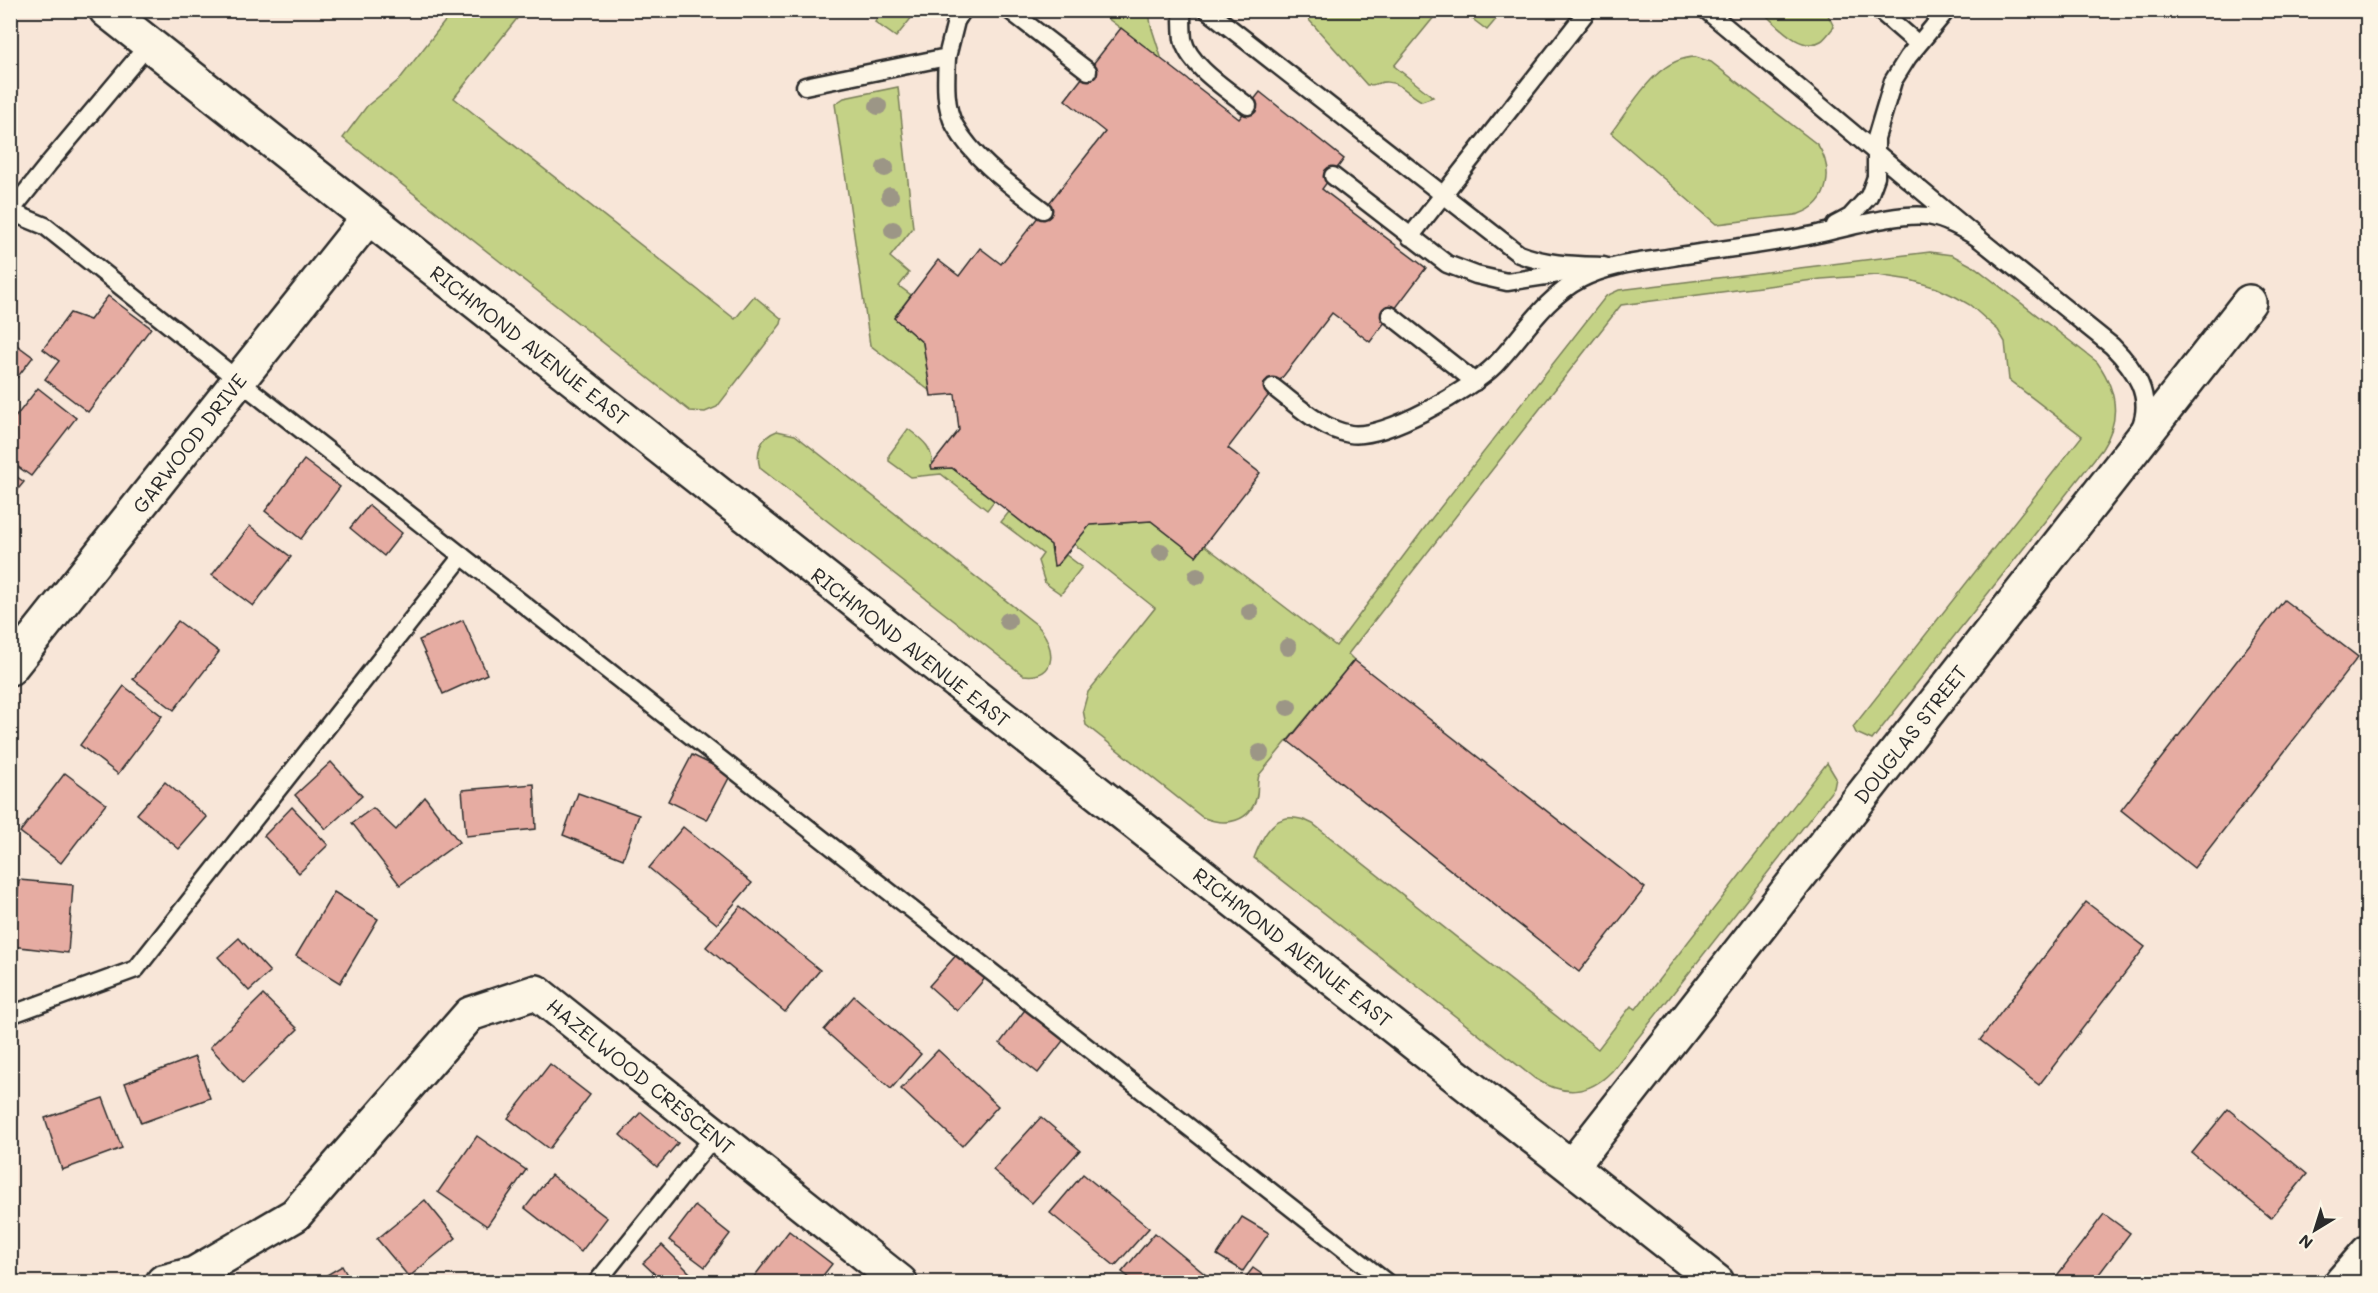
<svg xmlns="http://www.w3.org/2000/svg" width="2378" height="1293" font-family="Mali,sans-serif">
<rect width="100%" height="100%" fill="#f8e6d8"/>
<filter id="ink" filterUnits="userSpaceOnUse"><feTurbulence type="fractalNoise" baseFrequency=".0167" numOctaves="2"/><feDisplacementMap in="SourceGraphic" scale="12" xChannelSelector="R" yChannelSelector="G"/><feConvolveMatrix kernelMatrix="1 2 1 2 8 2 1 2 1" color-interpolation-filters="sRGB"/></filter>
<g filter="url(#ink)">
<g fill="#c4d286" stroke="#787e58" stroke-width="1.5">
<polygon points="453,11 523,11 454,98 735,319 754,296 782,319 781,324 717,407 705,412 690,411 343,138 367,106 399,80"/>
<polygon points="883,11 883,10 917,11 896,37 875,22"/>
<polygon points="1098,11 1149,11 1151,26 1162,60"/>
<path d="M 1301,11 L 1439,11 L 1394,66 L 1433,97 L 1422,101 C 1410,96 1402,83 1387,82 C 1381,81 1375,86 1367,85 Z"/>
<polygon points="1462,11 1503,11 1487,30"/>
<path d="M 1761,11 L 1826,11 L 1834,27 C 1830,31 1826,38 1821,41 C 1800,54 1776,23 1761,11 Z"/>
<path d="M 1696,57 L 1711,62 L 1818,145 C 1833,169 1831,203 1799,214 C 1792,216 1783,216 1776,217 C 1756,219 1736,222 1716,224 L 1611,133 C 1633,104 1657,57 1696,57 Z"/>
<polygon points="898,87 913,228 890,257 909,273 899,286 911,295 894,318 923,343 930,391 870,345 835,104 844,98"/>
<path d="M 1930,252 L 1952,255 L 1976,268 L 2097,362 C 2117,390 2121,420 2102,449 L 1872,740 L 1856,733 L 1853,727 L 2082,436 L 2009,380 L 2005,342 L 1998,330 L 1970,305 L 1956,297 L 1937,288 L 1910,280 L 1877,275 L 1821,279 L 1621,305 L 1348,654 L 1354,660 L 1259,775 C 1257,782 1258,788 1257,795 C 1251,823 1225,827 1202,817 L 1086,725 L 1083,710 L 1088,692 L 1155,608 L 1074,544 L 1090,525 L 1151,521 L 1196,556 L 1204,545 L 1336,646 L 1432,518 L 1606,296 L 1619,290 Z"/>
<path d="M 908,429 C 924,441 934,448 932,469 L 952,468 L 994,501 L 987,510 L 941,474 L 911,477 L 889,461 L 889,455 Z"/>
<path d="M 777,431 L 795,435 L 1037,625 C 1055,644 1060,680 1023,675 L 760,468 C 755,451 761,437 777,431 Z"/>
<polygon points="1009,512 1051,545 1054,565 1058,565 1066,555 1082,567 1061,594 1045,583 1038,561 1043,554 1001,522"/>
<path d="M 1827,763 L 1836,778 L 1834,788 L 1612,1071 C 1588,1096 1563,1096 1534,1078 L 1254,858 C 1265,829 1279,806 1313,824 L 1598,1049 L 1631,1006 L 1636,1009 Z"/>
</g>
<g fill="#e6aca2" stroke="#2b2b2b" stroke-width="1.5">
<polygon points="1121,28 1239,119 1260,92 1344,159 1322,189 1426,268 1370,342 1332,313 1228,448 1260,473 1196,556 1151,521 1090,525 1057,565 1054,566 1051,545 1009,512 952,468 932,469 931,466 959,430 955,394 931,396 923,343 894,318 938,260 959,276 980,248 1001,264 1105,132 1065,100"/>
<polygon points="108,296 151,328 88,412 45,379 59,361 43,349 70,313 90,320"/>
<polygon points="10,340 33,357 16,379 10,375"/>
<polygon points="38,388 76,418 31,476 10,461 10,424"/>
<polygon points="304,460 340,487 301,539 265,511"/>
<polygon points="10,472 24,482 10,499"/>
<polygon points="369,505 402,533 384,556 350,528"/>
<polygon points="250,526 291,557 253,606 212,575"/>
<polygon points="2284,600 2358,657 2194,868 2121,810"/>
<polygon points="463,620 487,674 443,694 419,640"/>
<polygon points="178,621 219,652 174,710 133,679"/>
<polygon points="1354,660 1645,888 1579,972 1288,741"/>
<polygon points="124,686 162,716 118,774 80,745"/>
<polygon points="692,755 731,774 707,820 668,801"/>
<polygon points="331,762 362,796 326,829 295,795"/>
<polygon points="65,773 106,804 61,863 20,832"/>
<polygon points="165,782 207,817 179,849 137,814"/>
<polygon points="534,784 536,829 466,836 462,790"/>
<polygon points="578,793 639,815 623,859 563,835"/>
<polygon points="425,797 459,842 400,885 352,823 373,808 396,830"/>
<polygon points="292,807 328,845 299,873 264,836"/>
<polygon points="683,827 752,883 717,924 649,868"/>
<polygon points="19,880 73,885 68,953 12,946"/>
<polygon points="334,892 378,919 340,983 296,956"/>
<polygon points="2086,902 2145,947 2039,1085 1980,1040"/>
<polygon points="741,906 820,970 785,1012 706,947"/>
<polygon points="239,938 270,972 249,991 218,957"/>
<polygon points="959,952 987,976 957,1011 929,986"/>
<polygon points="263,995 298,1029 243,1083 210,1047"/>
<polygon points="854,996 921,1054 891,1089 824,1030"/>
<polygon points="1027,1007 1066,1037 1038,1073 1000,1043"/>
<polygon points="938,1050 998,1106 962,1146 901,1089"/>
<polygon points="195,1057 210,1098 141,1123 125,1083"/>
<polygon points="550,1064 590,1095 549,1149 508,1118"/>
<polygon points="103,1098 122,1148 62,1170 45,1118"/>
<polygon points="2228,1109 2307,1174 2271,1218 2192,1153"/>
<polygon points="641,1112 678,1143 657,1167 620,1135"/>
<polygon points="1041,1117 1080,1150 1032,1203 993,1170"/>
<polygon points="477,1136 526,1170 487,1226 438,1192"/>
<polygon points="1083,1174 1149,1228 1115,1266 1050,1213"/>
<polygon points="551,1175 607,1218 581,1252 525,1208"/>
<polygon points="425,1200 456,1238 409,1277 377,1239"/>
<polygon points="695,1206 730,1234 705,1267 669,1240"/>
<polygon points="2104,1214 2130,1233 2093,1282 2052,1282"/>
<polygon points="1242,1217 1269,1233 1243,1271 1217,1255"/>
<polygon points="789,1231 832,1264 818,1282 750,1282"/>
<polygon points="1155,1233 1212,1280 1210,1282 1135,1282 1122,1272"/>
<polygon points="662,1245 694,1277 689,1282 663,1282 643,1263"/>
<polygon points="342,1266 351,1282 315,1282"/>
<polygon points="1253,1268 1273,1282 1242,1282"/>
</g>
<g fill="none" stroke-linecap="round" stroke-linejoin="round">
<defs>
<g id="lane">
<polyline points="1009,10 1088,71"/>
<path d="M 1182,10 C 1182,20 1182,30 1183,39 C 1188,65 1228,90 1248,106"/>
<path d="M 1207,10 L 1519,254 C 1547,265 1574,265 1604,266"/>
<path d="M 1706,10 L 1978,238 L 2112,346 C 2134,368 2154,396 2140,428"/>
<polyline points="1879,10 1918,44"/>
<path d="M 947,57 C 946,79 944,107 955,126 C 975,161 1012,186 1043,210"/>
<polyline points="805,86 947,57 956,21 963,10"/>
<polyline points="1333,176 1447,264 1476,275 1507,282 1572,272"/>
<polyline points="10,212 50,162 149,44"/>
<polyline points="11,212 45,226 238,380 1386,1282"/>
<polyline points="1835,225 1850,217 1869,196 1876,177 1876,138 1893,81 1908,57 1947,10"/>
<polyline points="1410,237 1588,10"/>
<polyline points="1390,315 1475,382"/>
<path d="M 1273,387 C 1297,405 1321,429 1350,434 C 1384,440 1471,389 1495,365 C 1523,336 1544,298 1581,279 C 1609,264 1642,262 1673,257 C 1716,250 1760,245 1803,237 C 1838,231 1894,212 1928,216 C 1946,219 1963,229 1978,238"/>
<polyline points="10,1015 136,969 462,556"/>
<polyline points="597,1282 715,1135"/>
</g>
<g id="street">
<polyline points="10,668 368,218"/>
<polyline points="1572,1166 2249,302"/>
<polyline points="163,1282 194,1274 295,1215 470,1014 536,992 900,1282"/>
<polyline points="2342,1282 2368,1252"/>
</g>
<polyline id="secondary" points="106,10 1717,1282"/>
</defs>
<use href="#lane" stroke="#2b2b2b" stroke-width="21"/>
<use href="#street" stroke="#2b2b2b" stroke-width="38"/>
<use href="#secondary" stroke="#2b2b2b" stroke-width="38"/>
<use href="#lane" stroke="#fcf5e5" stroke-width="16"/>
<use href="#street" stroke="#fcf5e5" stroke-width="33"/>
<use href="#secondary" stroke="#fcf5e5" stroke-width="33"/>
</g>
<g fill="#9c9686">
<circle cx="878" cy="106" r="9"/>
<circle cx="885" cy="168" r="9"/>
<circle cx="890" cy="196" r="9"/>
<circle cx="893" cy="230" r="9"/>
<circle cx="1161" cy="552" r="9"/>
<circle cx="1197" cy="576" r="9"/>
<circle cx="1250" cy="612" r="9"/>
<circle cx="1008" cy="621" r="9"/>
<circle cx="1288" cy="647" r="9"/>
<circle cx="1288" cy="707" r="9"/>
<circle cx="1260" cy="753" r="9"/>
</g>
</g>
<g text-anchor="middle" dominant-baseline="central" stroke-width="4.5" stroke-linejoin="round" paint-order="stroke">
<g font-size="20" fill="#2b2b2b" stroke="#fcf5e5">
<text transform="translate(530 345) rotate(38)">RICHMOND AVENUE EAST</text>
<text transform="translate(189 443) rotate(-52)">GARWOOD DRIVE</text>
<text transform="translate(911 647) rotate(38)">RICHMOND AVENUE EAST</text>
<text transform="translate(1910 734) rotate(-52)">DOUGLAS STREET</text>
<text transform="translate(1293 947) rotate(38)">RICHMOND AVENUE EAST</text>
<text transform="translate(641 1076) rotate(39)">HAZELWOOD CRESCENT</text>
</g>
</g>
<rect width="2378" height="1293" fill="none" stroke="#fcf5e5" stroke-width="36"/>
<rect x="18" y="18" width="2342" height="1257" fill="none" stroke="#2b2b2b" stroke-width="2" filter="url(#ink)"/>
<g transform="translate(2315 1230) rotate(218)" stroke="#fcf5e5" stroke-width="4.5" paint-order="stroke">
<path d="M0-4.5L10 22L0 15L-10 22Z" fill="#2b2b2b"/>
<text y="-9" font-size="16" font-weight="bold" text-anchor="middle" fill="#2b2b2b">N</text>
</g>
</svg>
